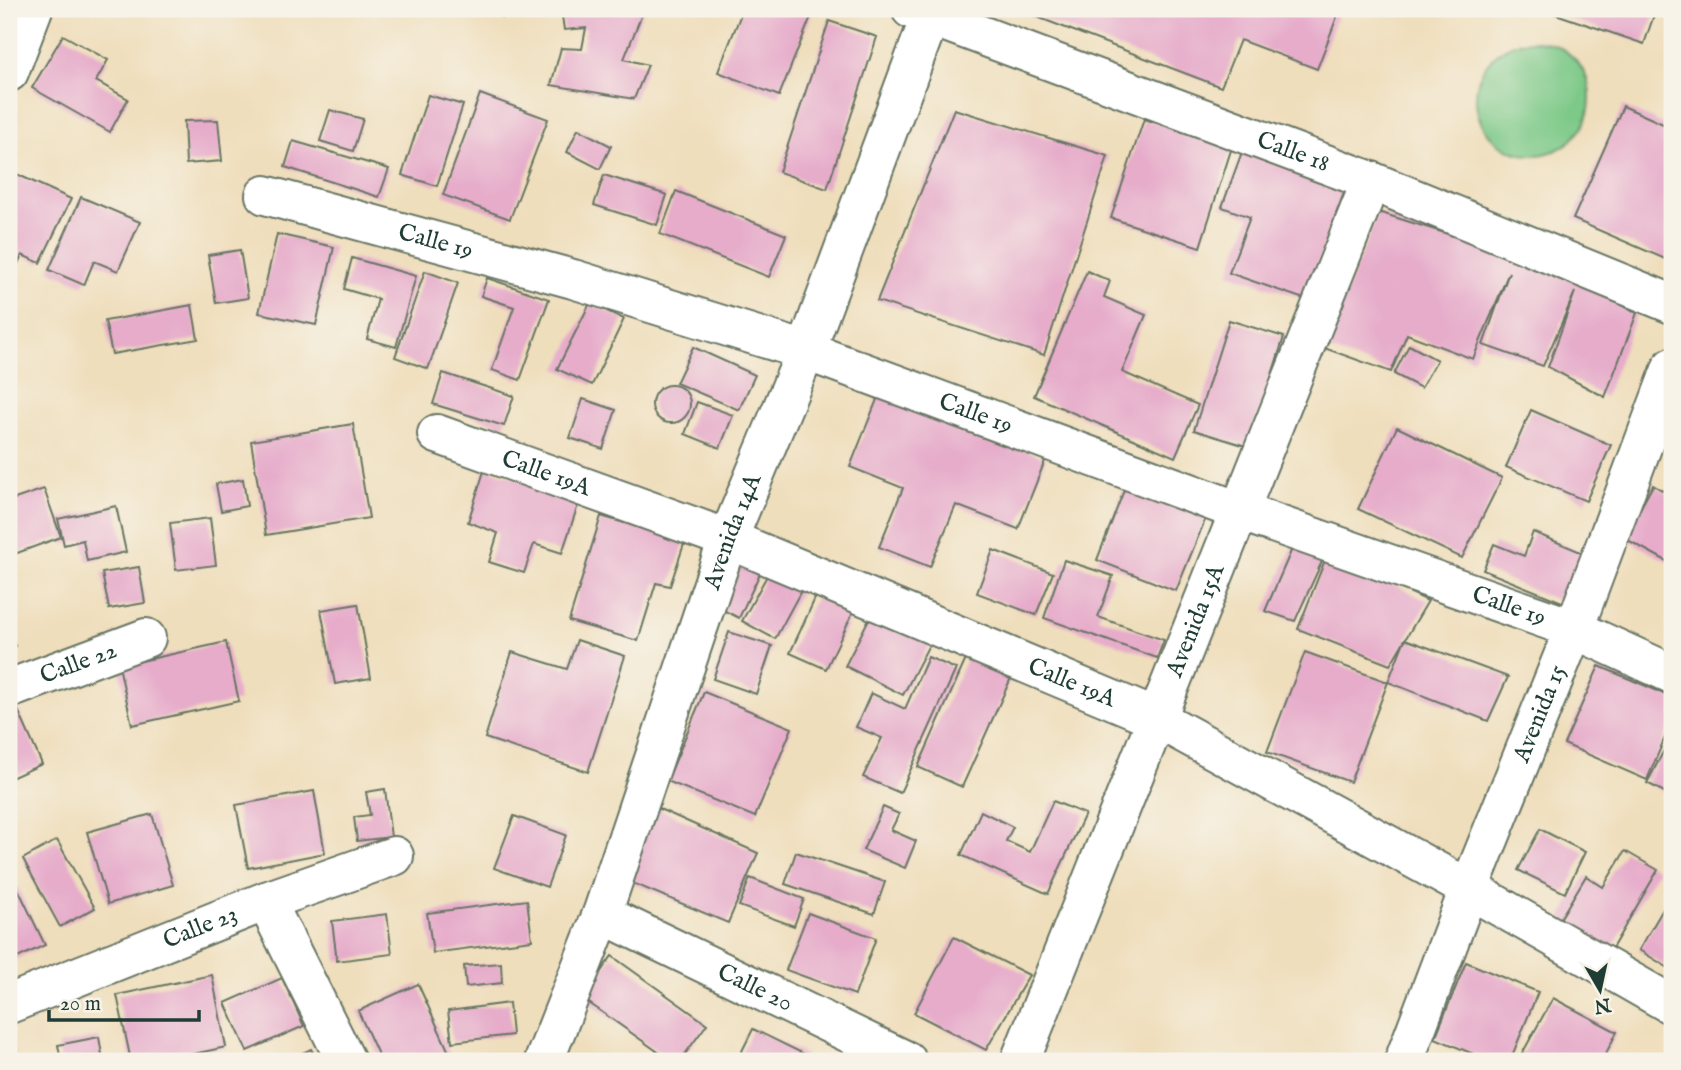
<svg xmlns="http://www.w3.org/2000/svg" width="1681" height="1070" font-family="'IM FELL English',serif">
<rect width="100%" height="100%" fill="#f7f3e8"/>
<filter id="ink" filterUnits="userSpaceOnUse"><feTurbulence type="fractalNoise" baseFrequency=".0143" numOctaves="2"/><feDisplacementMap in="SourceGraphic" scale="14" xChannelSelector="R" yChannelSelector="G"/><feConvolveMatrix kernelMatrix="1 2 1 2 8 2 1 2 1" color-interpolation-filters="sRGB"/></filter>
<filter id="wash" filterUnits="userSpaceOnUse"><feTurbulence type="fractalNoise" baseFrequency=".00686" numOctaves="4" result="noise"/><feDisplacementMap in="SourceGraphic" scale="28" xChannelSelector="R" yChannelSelector="G"/><feGaussianBlur stdDeviation="1.57" result="paint"/><feColorMatrix in="noise" values="0 0 0 0 0 0 0 0 0 0 0 0 0 0 0 0 0 1.4 0 .05"/><feComposite in="paint" operator="in"/></filter>
<g filter="url(#wash)">
<rect width="100%" height="100%" fill="#efdebc"/>
<circle fill="#7dc988" stroke="#4e835e" stroke-width="2" cx="1533" cy="98" r="57"/>
<g id="blocks">
<g fill="#e6acca">
<polygon points="486,9 508,9 503,18"/>
<polygon points="561,9 644,9 624,59 648,65 634,99 551,85 561,48 582,49 586,28 564,30"/>
<polygon points="743,9 814,9 779,96 718,72"/>
<polygon points="1016,9 1340,9 1317,69 1240,40 1221,87"/>
<polygon points="1541,9 1656,9 1644,44"/>
<polygon points="829,21 877,37 827,189 779,172"/>
<polygon points="63,35 108,60 96,81 128,99 110,132 32,88"/>
<polygon points="480,94 548,119 510,219 443,195"/>
<polygon points="428,95 463,105 437,186 402,175"/>
<polygon points="1623,106 1672,128 1672,262 1573,219"/>
<polygon points="954,109 1108,156 1044,355 877,301"/>
<polygon points="330,110 363,119 353,151 320,141"/>
<polygon points="1144,119 1232,147 1200,247 1111,218"/>
<polygon points="218,120 222,161 186,164 184,121"/>
<polygon points="578,129 611,146 600,169 567,152"/>
<polygon points="293,141 389,169 379,197 285,167"/>
<polygon points="1242,152 1345,190 1304,299 1229,273 1250,217 1222,207"/>
<polygon points="12,172 71,199 40,263 22,255 9,282 9,178"/>
<polygon points="604,175 667,195 657,225 594,205"/>
<polygon points="676,191 786,235 769,277 660,234"/>
<polygon points="81,197 140,222 118,271 94,261 84,285 49,270"/>
<polygon points="1378,212 1448,234 1578,281 1637,313 1605,397 1548,367 1575,292 1543,366 1483,345 1509,272 1473,359 1407,334 1391,372 1324,348"/>
<polygon points="277,234 334,247 316,325 259,313"/>
<polygon points="240,250 248,298 216,303 208,255"/>
<polygon points="352,258 416,276 396,347 367,339 378,299 344,289"/>
<polygon points="425,271 458,283 428,369 395,357"/>
<polygon points="1087,271 1110,281 1104,297 1146,315 1122,372 1198,405 1175,457 1034,396"/>
<polygon points="487,278 549,299 520,380 492,370 514,307 481,296"/>
<polygon points="590,303 624,319 592,385 557,369"/>
<polygon points="192,305 198,339 112,354 105,321"/>
<polygon points="1229,320 1284,337 1249,447 1194,430"/>
<polygon points="1409,345 1437,360 1421,388 1394,374"/>
<polygon points="693,347 755,375 739,410 676,383"/>
<polygon points="443,373 514,396 504,426 433,404"/>
<circle cx="671" cy="404" r="19"/>
<polygon points="880,392 1046,458 1018,529 956,505 930,567 879,547 903,488 850,467"/>
<polygon points="583,399 616,410 603,449 570,438"/>
<polygon points="697,402 733,415 720,448 685,434"/>
<polygon points="1531,410 1611,445 1586,501 1506,467"/>
<polygon points="353,424 369,518 266,535 251,441"/>
<polygon points="1397,427 1502,478 1462,558 1358,509"/>
<polygon points="485,468 580,499 562,553 534,544 524,573 489,562 498,533 468,522"/>
<polygon points="1131,472 1212,503 1176,591 1097,560"/>
<polygon points="243,479 247,506 221,511 216,484"/>
<polygon points="1653,485 1672,496 1672,564 1624,538"/>
<polygon points="44,489 61,537 9,556 9,501"/>
<polygon points="116,506 126,552 87,561 83,540 64,545 58,519"/>
<polygon points="601,516 685,541 670,586 656,583 638,641 569,621"/>
<polygon points="210,518 216,565 176,570 170,523"/>
<polygon points="1533,532 1588,555 1567,604 1483,570 1494,544 1524,556"/>
<polygon points="1298,535 1329,546 1295,621 1265,611"/>
<polygon points="993,550 1053,573 1036,615 977,593"/>
<polygon points="1329,550 1371,574 1428,601 1390,665 1298,629"/>
<polygon points="738,559 762,569 739,618 715,606"/>
<polygon points="1064,560 1113,576 1098,617 1164,640 1157,658 1044,618"/>
<polygon points="139,567 145,603 109,609 102,573"/>
<polygon points="769,572 802,589 775,639 742,621"/>
<polygon points="817,594 854,610 826,669 790,653"/>
<polygon points="358,604 371,678 335,684 321,610"/>
<polygon points="874,609 932,639 903,695 845,666"/>
<polygon points="9,631 15,646 9,649"/>
<polygon points="729,632 772,646 756,694 713,679"/>
<polygon points="1405,639 1508,677 1488,721 1388,682"/>
<polygon points="577,640 625,656 588,772 485,738 512,652 567,669"/>
<polygon points="226,642 239,701 132,725 119,666"/>
<polygon points="1305,652 1388,682 1350,782 1267,752"/>
<polygon points="928,657 956,669 900,793 863,777 882,738 856,727 871,693 905,709"/>
<polygon points="966,659 1011,678 962,787 918,767"/>
<polygon points="1599,666 1672,697 1672,721 1647,780 1564,744"/>
<polygon points="704,692 792,728 755,817 667,781"/>
<polygon points="18,710 42,764 9,779 9,714"/>
<polygon points="1672,735 1672,796 1647,783"/>
<polygon points="385,789 391,837 357,841 354,817 370,815 366,792"/>
<polygon points="314,791 325,853 248,868 236,805"/>
<polygon points="1053,801 1085,814 1048,894 961,855 981,811 1013,827 1006,841 1030,852"/>
<polygon points="655,807 758,853 728,923 623,879"/>
<polygon points="883,807 899,814 891,830 916,841 905,868 863,850"/>
<polygon points="152,814 173,885 108,904 87,832"/>
<polygon points="514,816 566,835 547,887 494,868"/>
<polygon points="1540,829 1585,852 1565,893 1518,870"/>
<polygon points="57,840 95,908 60,927 23,859"/>
<polygon points="1625,851 1658,870 1611,950 1560,919 1586,876 1603,887"/>
<polygon points="796,852 885,882 874,914 785,884"/>
<polygon points="9,870 45,945 9,962"/>
<polygon points="750,878 804,899 794,926 739,906"/>
<polygon points="1672,894 1672,970 1639,950"/>
<polygon points="527,900 532,940 433,953 427,913"/>
<polygon points="808,913 876,938 855,995 786,970"/>
<polygon points="387,914 392,954 337,961 332,921"/>
<polygon points="954,937 1029,975 986,1050 914,1013"/>
<polygon points="612,956 707,1024 680,1061 671,1061 582,998"/>
<polygon points="1466,962 1538,992 1510,1061 1490,1061 1435,1038"/>
<polygon points="501,963 502,983 466,987 464,966"/>
<polygon points="212,975 226,1047 161,1061 131,1061 117,995"/>
<polygon points="282,978 304,1026 247,1051 225,1003"/>
<polygon points="418,984 453,1061 381,1061 358,1011"/>
<polygon points="1553,998 1617,1032 1602,1061 1518,1061"/>
<polygon points="509,1003 512,1035 452,1042 448,1011"/>
<polygon points="753,1029 806,1055 803,1061 737,1061"/>
<polygon points="99,1037 103,1061 61,1061 58,1045"/>
<polygon points="14,1049 16,1061 9,1061 9,1050"/>
<polygon points="311,1049 317,1061 286,1061"/>
</g>
</g>
</g>
<g filter="url(#ink)">
<use href="#blocks" fill-opacity="0" stroke="#687564" stroke-width="2"/>
<g fill="none" stroke-linecap="round" stroke-linejoin="round">
<defs>
<g id="street">
<polyline points="9,72 33,9"/>
<path id="s1" d="M 265,195 L 573,279 L 806,351 L 1239,511 L 1574,629 L 1672,674"/>
<path id="s2" d="M 437,434 L 728,539 L 1156,718 L 1469,889 L 1672,1005"/>
<path id="s3" d="M 9,689 L 146,638"/>
<polyline points="266,901 346,1061"/>
<path id="s4" d="M 602,914 L 907,1061"/>
<path id="s5" d="M 9,1004 L 266,901 L 394,856"/>
<path id="s6" d="M 544,1061 L 602,914 L 728,539 L 806,351 L 933,9"/>
<path id="s7" d="M 1020,1061 L 1371,181"/>
<path id="s8" d="M 1404,1061 L 1469,889 L 1574,629 L 1672,367"/>
</g>
<g id="secondary">
<path id="s9" d="M 911,9 L 1371,181 L 1672,304"/>
</g>
</defs>
<use href="#street" stroke="#687564" stroke-width="42"/>
<use href="#secondary" stroke="#687564" stroke-width="42"/>
<use href="#street" stroke="#fff" stroke-width="38"/>
<use href="#secondary" stroke="#fff" stroke-width="38"/>
</g>
</g>
<g text-anchor="middle" dominant-baseline="central" stroke-width="5" stroke-linejoin="round" paint-order="stroke">
<g font-size="24" fill="#1f3d34" stroke="#f7f3e8">
<text stroke="none"><textPath href="#s9" startOffset="408">Calle 18</textPath></text>
<text stroke="none"><textPath href="#s1" startOffset="177">Calle 19</textPath></text>
<text stroke="none"><textPath href="#s1" startOffset="744">Calle 19</textPath></text>
<text stroke="none"><textPath href="#s2" startOffset="116">Calle 19A</textPath></text>
<text stroke="none"><textPath href="#s6" startOffset="562">Avenida 14A</textPath></text>
<text stroke="none"><textPath href="#s1" startOffset="1311">Calle 19</textPath></text>
<text stroke="none"><textPath href="#s7" startOffset="474">Avenida 15A</textPath></text>
<text stroke="none"><textPath href="#s3" startOffset="74">Calle 22</textPath></text>
<text stroke="none"><textPath href="#s2" startOffset="682">Calle 19A</textPath></text>
<text stroke="none"><textPath href="#s8" startOffset="373">Avenida 15</textPath></text>
<text stroke="none"><textPath href="#s5" startOffset="206">Calle 23</textPath></text>
<text stroke="none"><textPath href="#s4" startOffset="170">Calle 20</textPath></text>
</g>
</g>
<rect width="1681" height="1070" fill="none" stroke="#f7f3e8" stroke-width="35"/>
<g transform="translate(1600 990) rotate(171)" stroke="#f7f3e8" stroke-width="5" paint-order="stroke">
<path d="M0-5L12 26L0 18L-12 26Z" fill="#1f3d34"/>
<text y="-10" font-size="19" font-weight="bold" text-anchor="middle" fill="#1f3d34">N</text>
</g>
<path d="M49 1010v10h150v-10" fill="none" stroke="#1f3d34" stroke-width="3.5"/>
<text x="60" y="1010" font-size="21" fill="#1f3d34" stroke="#f7f3e8" stroke-width="5" paint-order="stroke">20 m</text>
</svg>
